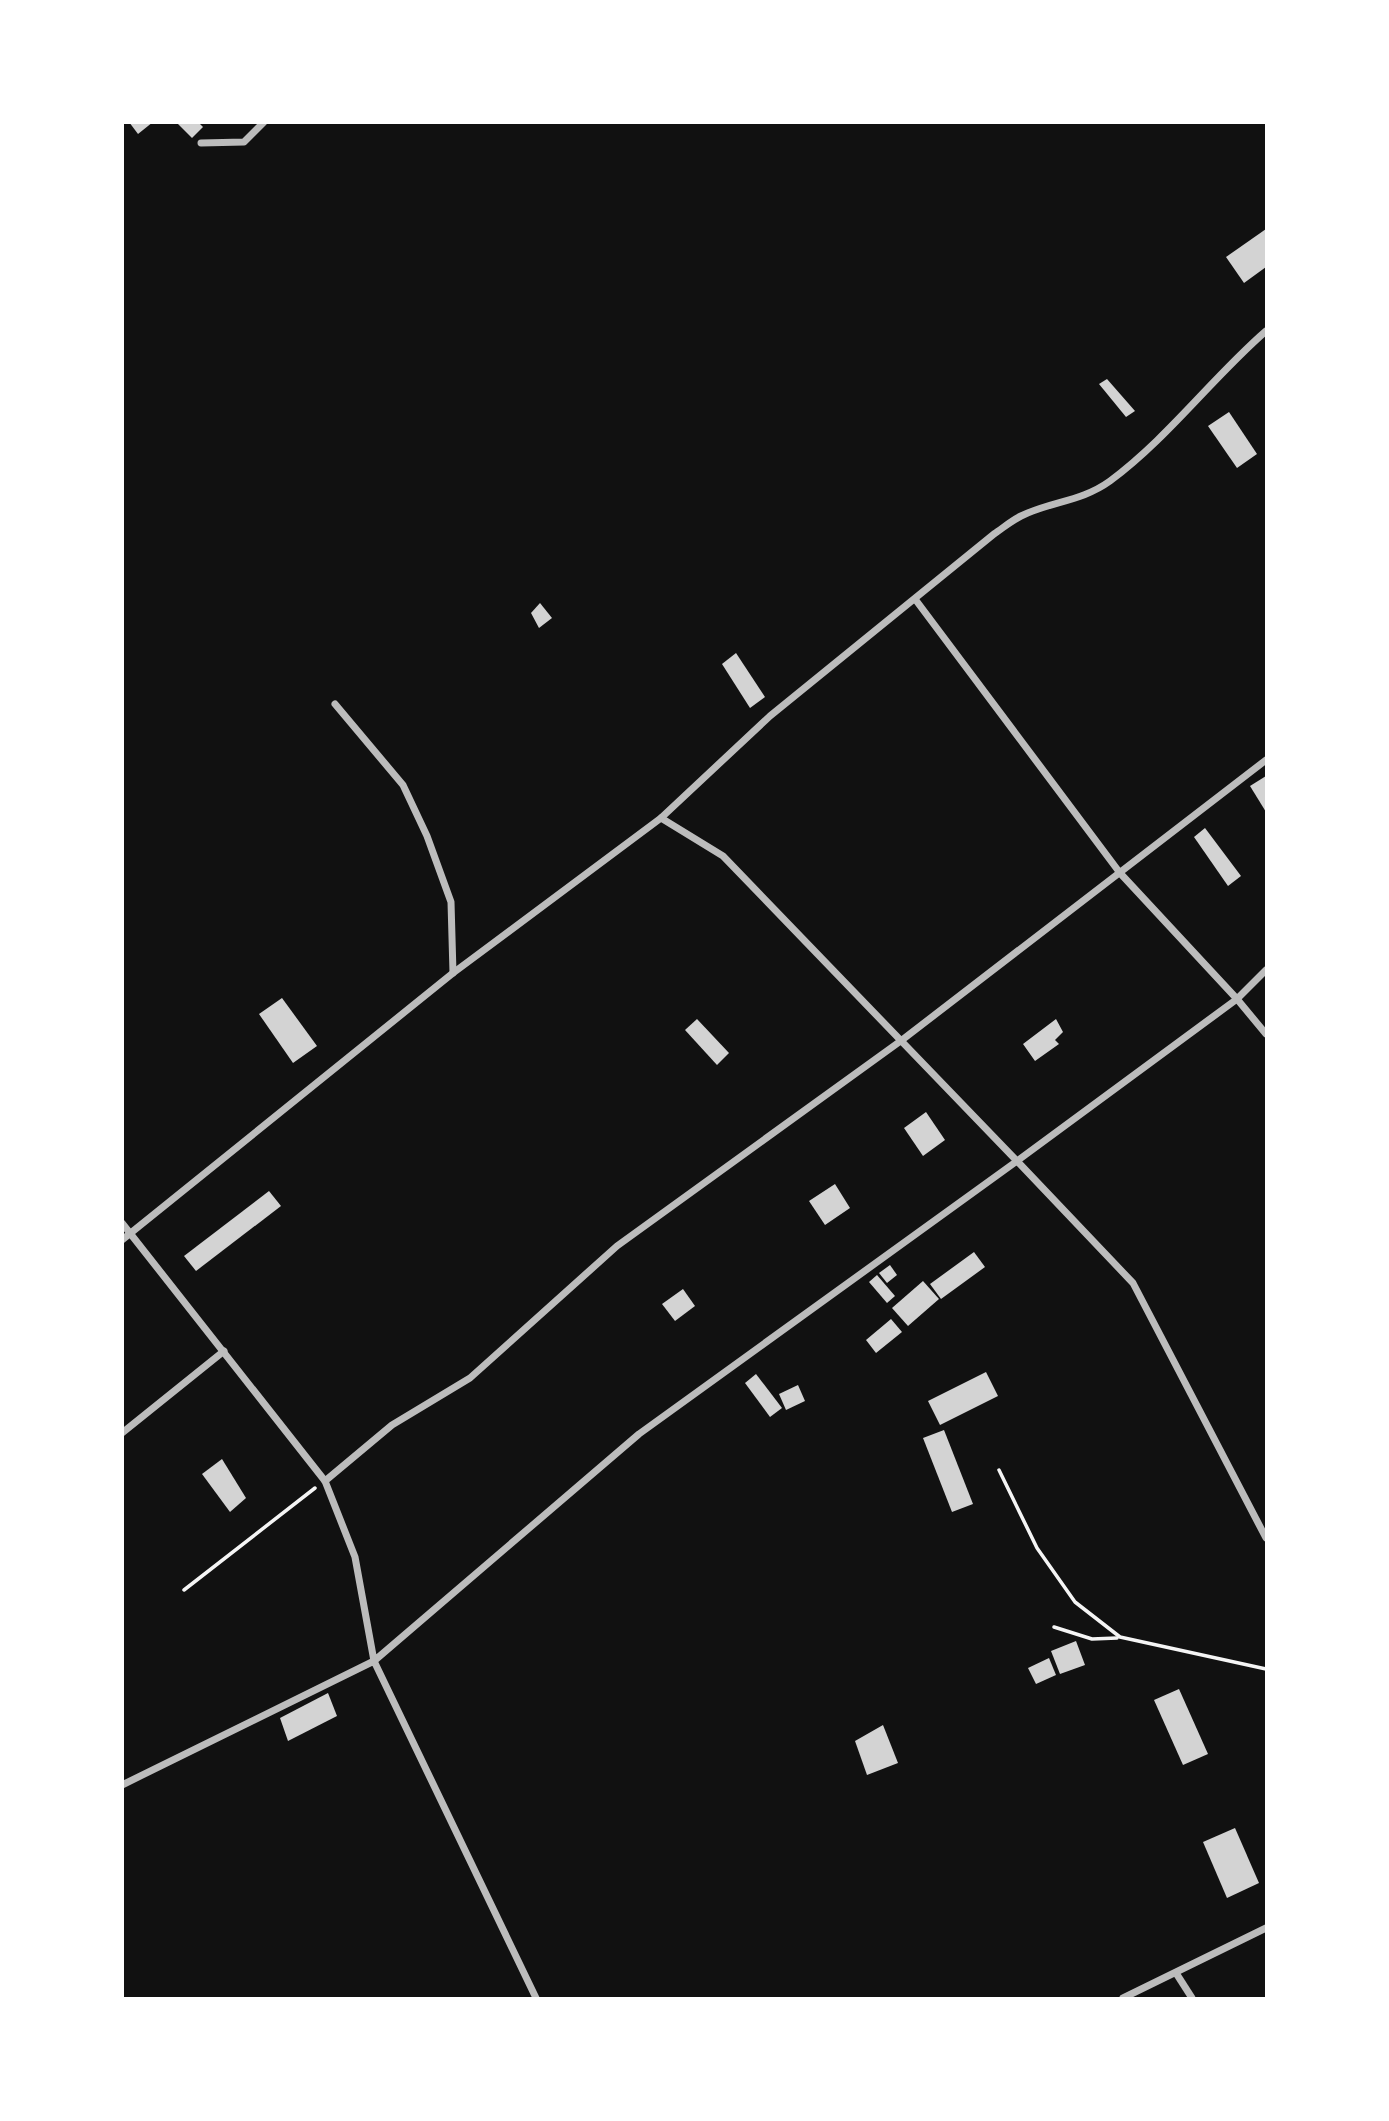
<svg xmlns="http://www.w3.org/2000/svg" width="1389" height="2121" font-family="Jost,sans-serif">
<rect width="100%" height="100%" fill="#111"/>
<g fill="#d3d3d3">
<polygon points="129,122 153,122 138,134"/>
<polygon points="176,122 198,122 203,127 192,138"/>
<polygon points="1266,229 1266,267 1244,283 1226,257"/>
<polygon points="1107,379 1135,411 1126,417 1099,384"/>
<polygon points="1229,412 1257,454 1237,468 1208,426"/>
<polygon points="540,603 552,618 539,628 531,613"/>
<polygon points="736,653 765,697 750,708 722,664"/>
<polygon points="1266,776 1266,812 1250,786"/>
<polygon points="1205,828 1241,876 1228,886 1194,837"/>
<polygon points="282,998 317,1046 293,1063 259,1014"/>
<polygon points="697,1019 729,1053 717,1065 685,1030"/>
<polygon points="1056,1019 1063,1032 1055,1040 1059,1044 1035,1061 1023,1044"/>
<polygon points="926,1112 945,1140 923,1156 904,1128"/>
<polygon points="835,1184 850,1208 825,1225 809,1201"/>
<polygon points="269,1191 281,1206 196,1271 184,1256"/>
<polygon points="974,1252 985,1267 941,1299 930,1284"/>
<polygon points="890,1265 897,1275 887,1283 879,1273"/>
<polygon points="877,1275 895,1296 887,1303 869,1282"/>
<polygon points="923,1281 939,1299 908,1326 892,1308"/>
<polygon points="683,1289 695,1306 675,1321 662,1304"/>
<polygon points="891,1319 902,1332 876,1353 866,1340"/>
<polygon points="986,1372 998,1396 940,1425 928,1401"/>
<polygon points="756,1374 782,1408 770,1417 745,1383"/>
<polygon points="798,1385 805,1401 786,1410 779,1394"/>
<polygon points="944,1430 973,1504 952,1512 923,1438"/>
<polygon points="222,1459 246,1498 230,1512 202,1474"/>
<polygon points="1076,1641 1085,1665 1060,1674 1051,1651"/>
<polygon points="1049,1658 1056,1675 1036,1684 1028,1668"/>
<polygon points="1179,1689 1208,1754 1183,1765 1154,1700"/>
<polygon points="328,1693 337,1716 288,1741 280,1718"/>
<polygon points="883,1725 898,1763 867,1775 855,1741"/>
<polygon points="1235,1828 1259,1883 1227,1898 1203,1842"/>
</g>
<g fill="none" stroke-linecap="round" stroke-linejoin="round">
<g stroke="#f5f5f5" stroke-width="3.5">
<polyline points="999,1470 1037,1548 1075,1602 1120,1637 1266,1669"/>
<polyline points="184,1590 315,1488"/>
<polyline points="1054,1627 1092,1639 1117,1638"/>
</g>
<g stroke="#bcbcbc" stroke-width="7">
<polyline points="201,143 244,142 264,122"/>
<polyline points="915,599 1120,873 1237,999 1266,970"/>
<polyline points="335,704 403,785 427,836 451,902 453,973"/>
<polyline points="661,818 723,856 1017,1161 1237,999 1266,1034"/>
<polyline points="122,1223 325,1481 355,1557 374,1661 639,1434 1017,1161 1133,1283 1266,1538"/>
<path d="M 122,1240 L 453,973 L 661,818 L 770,716 L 994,534 C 1003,528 1011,521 1021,516 C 1051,501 1081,502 1110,481 C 1168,438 1212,378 1266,331"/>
<polyline points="122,1433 224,1351"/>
<polyline points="325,1481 392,1425 470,1378 617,1246 902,1040 1266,760"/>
<polyline points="122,1785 374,1661 536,1998"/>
<polyline points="1176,1973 1192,1998"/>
<polyline points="1123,1998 1266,1928"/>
</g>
</g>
<rect width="1389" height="2121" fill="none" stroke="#ffffff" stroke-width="248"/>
</svg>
